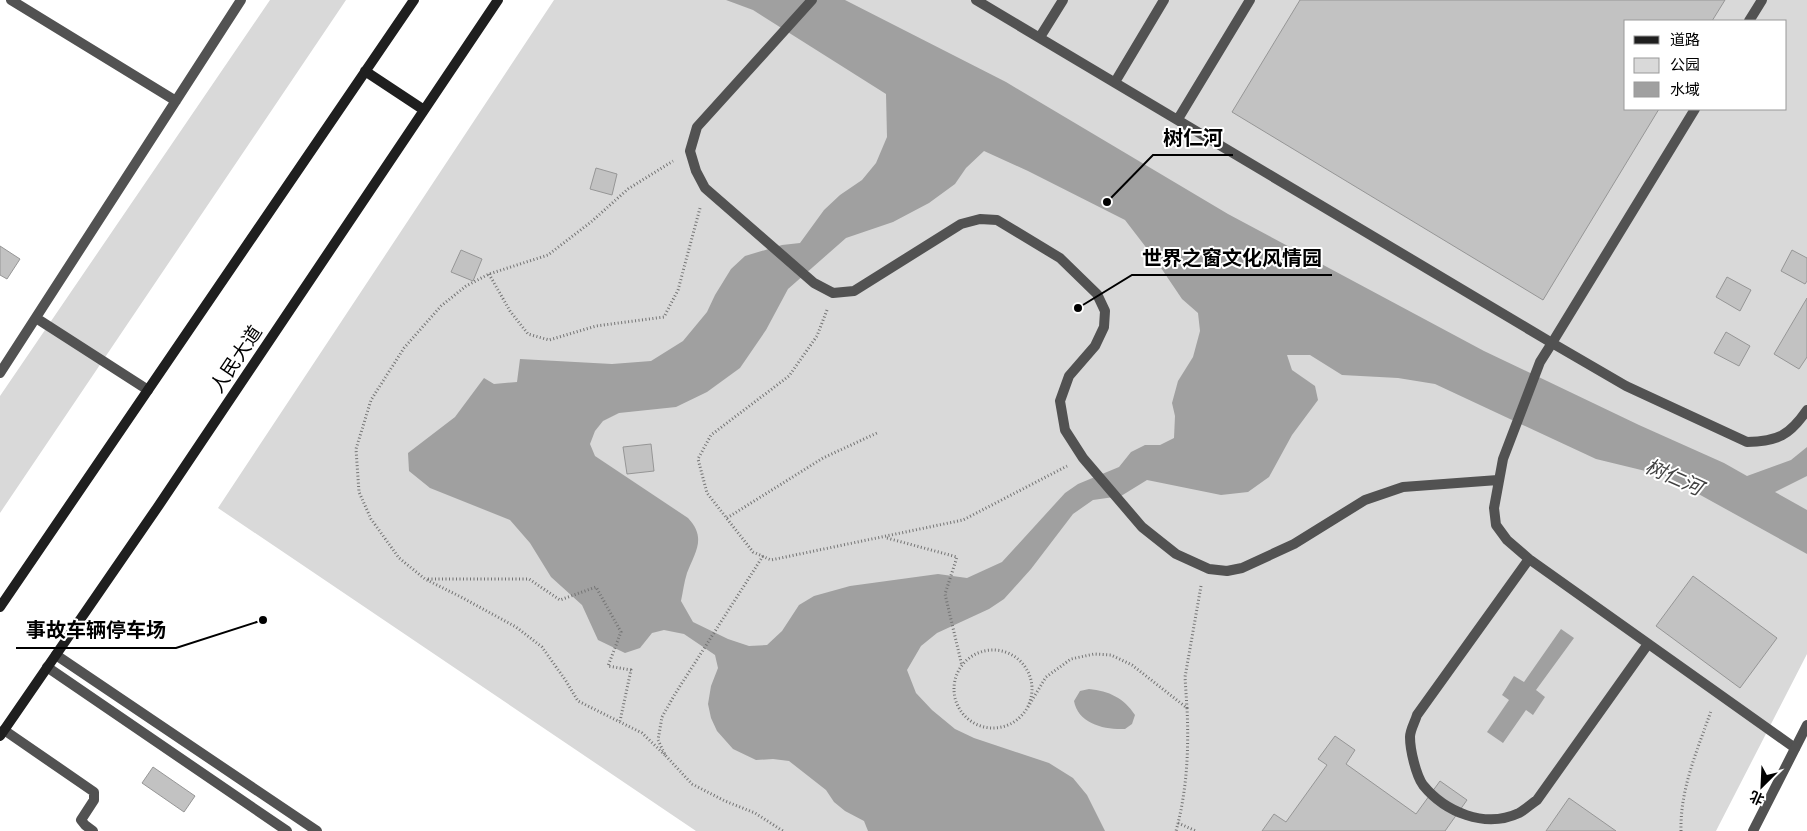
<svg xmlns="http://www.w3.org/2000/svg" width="1807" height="831" font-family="Figtree,'Noto Sans SC',sans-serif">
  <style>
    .green { fill: #d9d9d9; fill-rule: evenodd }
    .water { fill: #a0a0a0; fill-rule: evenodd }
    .building { fill: #c2c2c2; stroke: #969696 }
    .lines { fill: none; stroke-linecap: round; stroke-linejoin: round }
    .path { stroke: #747474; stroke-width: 3; stroke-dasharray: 1 2.5; stroke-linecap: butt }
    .service { stroke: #525252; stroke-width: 10 }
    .tertiary { stroke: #525252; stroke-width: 10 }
    .secondary { stroke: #1f1f1f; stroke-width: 10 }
    .labels { text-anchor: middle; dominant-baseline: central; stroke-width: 4; stroke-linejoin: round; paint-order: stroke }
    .street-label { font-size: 19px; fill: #000; stroke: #fff }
    .water-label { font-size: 20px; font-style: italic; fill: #414141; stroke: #fff }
    .leader { fill: none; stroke: #000; stroke-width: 2 }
    .callout-dot { fill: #000; stroke: #fff; stroke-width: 2 }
    .callout-label { font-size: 20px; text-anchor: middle; font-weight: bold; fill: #000; stroke: #fff; stroke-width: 4; stroke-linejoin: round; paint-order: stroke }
  </style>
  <rect width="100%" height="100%" fill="#fff"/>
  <path class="green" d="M270,0H346L0,513V396Z
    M554,0H1807V654L1716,831H696L218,508ZM1626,21H1786V109H1626Z"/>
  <path class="water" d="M726,0H845L1006,82L1228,214L1484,351L1639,425L1724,463L1747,476L1791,460L1807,447V476L1775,492L1807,510V554L1666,476L1596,459L1435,384L1398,378L1342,375L1310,355H1287L1292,370L1315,386L1318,400L1292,435L1269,477L1248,492L1221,495L1147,480L1121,496L1093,500L1073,514L1031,569L1004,599L989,609L937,633L921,646L907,670L916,693L932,710L955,729L974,738L1049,763L1073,778L1087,795L1105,831H868L864,821L845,811L834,802L826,790L789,761L773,759L756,760L733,749L717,731L711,718L708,704L711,686L718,668L715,655L684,634L664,630L652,633L640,648L625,653L598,640L582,605L551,577L530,543L510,520L430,488L409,471L408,453L455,417L484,378L494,384L517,382L520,359L612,364L651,361L683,341L707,312L715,295L731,269L745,256L782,245L800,243L824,210L840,195L862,180L876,163L887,137L886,94L753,10ZM984,151L1028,171L1125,220L1155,259L1182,299L1198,313L1200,331L1193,357L1178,381L1172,403L1175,416L1174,438L1160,445H1145L1131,452L1119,467L1078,484L1065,493L1002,562L967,578L938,574L850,586L814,596L799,605L782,631L767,645L749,646L728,639L693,622L681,601C683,592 684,582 687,573C695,552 707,538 688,518L595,456L590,444L595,431L603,421L619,413L676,407L707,392L740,368L766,330L788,289L846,238L893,222L929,203L955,184L966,168Z
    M1561,629L1574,638L1536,690L1545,697L1533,715L1526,710L1503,743L1487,732L1509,700L1502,695L1514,676L1524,682Z
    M1089,689C1109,691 1124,698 1135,715L1132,724L1125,729C1105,730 1078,724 1074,701L1080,691Z"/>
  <path class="building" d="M1300,0H1725L1712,21H1626V109H1659L1543,300L1232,112Z
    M596,168L617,174L612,195L590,189Z
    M0,246L20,259L7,279L0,275Z
    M461,250L482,259L473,281L451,272Z
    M1792,250L1807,258V281L1805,284L1781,271Z
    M1727,277L1751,290L1740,311L1716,297Z
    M1807,298V357L1799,369L1774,354Z
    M1726,332L1750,346L1739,366L1714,353Z
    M651,444L654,471L627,474L623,447Z
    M1693,576L1777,638L1740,688L1656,626Z
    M1335,736L1355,750L1346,764L1416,814L1440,781L1467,800L1445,831H1262L1274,814L1286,822L1327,765L1318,759Z
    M153,767L195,796L184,812L142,783Z
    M1569,798L1616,831H1546Z"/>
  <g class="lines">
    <path class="path" d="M489,274L510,311L528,334L549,340L596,326L664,317L678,290L700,208
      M827,310L817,336L789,376L711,435L698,459L707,493L753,552L771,560L963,520L1067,466
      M727,518L823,458L877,433
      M887,538L957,557L945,594L962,666
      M763,556L675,694L662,717L658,740L665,755L692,784L725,801L755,813L783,831
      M428,579H529L560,600L596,587L621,632L608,666L631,670L620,721
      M954 689a39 39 0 1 1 78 0a39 39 0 1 1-78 0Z
      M1028,707L1046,677L1071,659L1094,654L1111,655L1132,665L1187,708C1189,749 1187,791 1176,831
      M1187,708L1185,677L1201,586
      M665,755L642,733L578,701L566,681L542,647L516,627L461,597L425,579L399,558L371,519L359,492L356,449L371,400L404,348L441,306L466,286L489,274L548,255L591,222L628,189L673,161
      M1178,823L1196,831
      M1681,831C1680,789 1697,751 1711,711"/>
    <path class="service" d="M11,0L176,101
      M812,0L697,127L690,151L696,171L705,188L814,283L833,293L854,291L961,224L980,219L997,220L1060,258L1097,294L1105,311L1104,327L1095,346L1069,376L1060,401L1065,430L1083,458L1142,527L1176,554L1209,569L1227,571L1242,568L1294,544L1365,500L1403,487L1498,480
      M976,0L1552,343L1695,109
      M1749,21L1762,0
      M1040,37L1063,0
      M1115,82L1164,0
      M1178,119L1250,0
      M36,318L148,390
      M0,373L241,0
      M1529,559L1417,715C1415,722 1410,730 1410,737C1410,750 1416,775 1423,785C1445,812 1485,829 1519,813C1525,810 1531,804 1537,800L1648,644
      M56,655L317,831
      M47,667L287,831
      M4,730L94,792V800L81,820L85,825L93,831
      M1795,748L1529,559L1507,540L1496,525L1494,508L1503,459L1540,362L1552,343L1626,386L1747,442C1778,441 1789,436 1807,410"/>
    <path class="tertiary" d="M1753,831L1807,725"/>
    <path class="secondary" d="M365,71L424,110
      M0,607L414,0
      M0,736L157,508L498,0"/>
  </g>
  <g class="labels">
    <g class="street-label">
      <text transform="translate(236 359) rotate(-56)">人民大道</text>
    </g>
    <g class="water-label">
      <text transform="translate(1674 477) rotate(24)">树仁河</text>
    </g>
  </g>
  <path class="leader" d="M1107 202L1153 155H1233M1078 308L1132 275H1332M263 620L176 648H16"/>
  <g class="callout-dot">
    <circle cx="1107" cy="202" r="5"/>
    <circle cx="1078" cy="308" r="5"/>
    <circle cx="263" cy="620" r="5"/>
  </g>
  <g class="callout-label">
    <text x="1193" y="145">树仁河</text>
    <text x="1232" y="265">世界之窗文化风情园</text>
    <text x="96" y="637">事故车辆停车场</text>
  </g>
  <rect x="1624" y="20" width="162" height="90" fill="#ffffff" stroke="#999999"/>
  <rect x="1634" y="36" width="25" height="8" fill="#1f1f1f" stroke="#999999"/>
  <text x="1670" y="45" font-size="15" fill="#000000">道路</text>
  <rect x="1634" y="58" width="25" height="15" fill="#d9d9d9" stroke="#999999"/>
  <text x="1670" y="70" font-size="15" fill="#000000">公园</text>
  <rect x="1634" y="82" width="25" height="15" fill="#a0a0a0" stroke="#999999"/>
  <text x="1670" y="95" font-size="15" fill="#000000">水域</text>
  <g transform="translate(1762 786) rotate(204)" stroke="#ffffff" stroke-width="4" paint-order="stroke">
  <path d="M0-4L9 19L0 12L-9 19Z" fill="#000000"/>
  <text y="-8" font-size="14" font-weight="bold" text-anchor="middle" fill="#000000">北</text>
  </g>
</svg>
